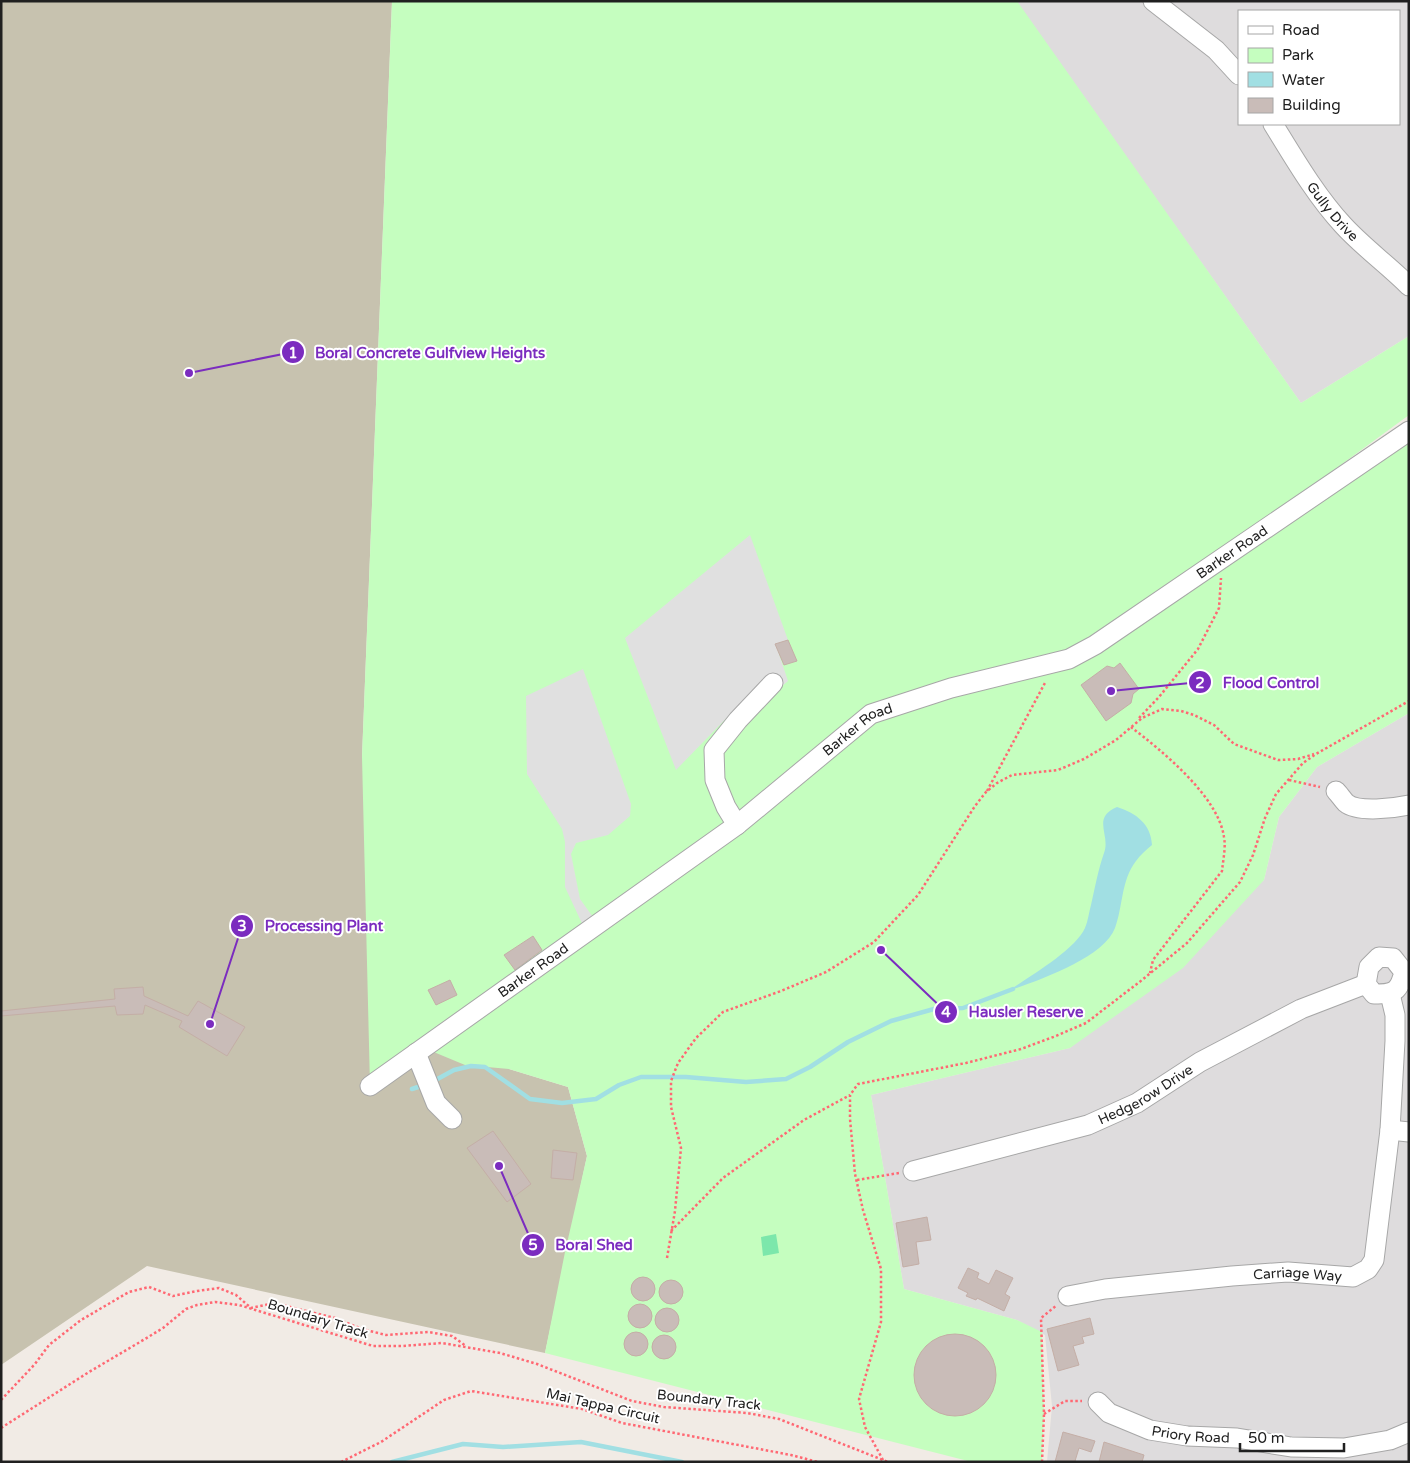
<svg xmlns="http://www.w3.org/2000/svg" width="1410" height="1463" font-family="'Varela Round',sans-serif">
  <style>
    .residential { fill: #dedcdd; fill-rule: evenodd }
    .construction { fill: #c7c2af }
    .park { fill: #c5febf }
    .pitch { fill: #7ce7ab }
    .parking { fill: #e0e0e0 }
    .water { fill: #a1dfe3 }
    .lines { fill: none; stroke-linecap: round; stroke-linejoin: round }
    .stream { stroke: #a1dfe3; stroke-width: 4.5 }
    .building { fill: #c9bcb8; stroke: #c4aea6 }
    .minor-casing { stroke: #a7a7a7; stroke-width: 21 }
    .path { stroke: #ff6873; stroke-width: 2.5; stroke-dasharray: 2.5 2.5; stroke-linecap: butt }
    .minor { stroke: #fff; stroke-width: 19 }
    .labels { text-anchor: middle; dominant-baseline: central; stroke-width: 4; stroke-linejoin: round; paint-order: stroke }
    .street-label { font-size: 14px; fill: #202020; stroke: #fff }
    .leader { fill: none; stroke: #7b2cbf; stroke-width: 2 }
    .callout-dot { fill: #7b2cbf; stroke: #fff; stroke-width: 2 }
    .mark-label { font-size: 15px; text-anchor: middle; font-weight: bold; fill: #fff }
    .callout-label { font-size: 15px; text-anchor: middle; font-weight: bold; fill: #7b2cbf; stroke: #fff; stroke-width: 4; stroke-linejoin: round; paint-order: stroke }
  </style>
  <rect width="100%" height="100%" fill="#f1ebe5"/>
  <path class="residential" d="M1016,1H1409V336L1301,403ZM1239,11H1399V124H1239Z
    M1409,713V1462H1047L1052,1406L1045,1335L1017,1320L904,1289L871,1095L1070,1048L1264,880L1279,817L1317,767Z"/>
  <path class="construction" d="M1,1H392L362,757L834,745L509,1069L568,1087L587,1156L545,1353L147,1266L1,1365Z"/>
  <path class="park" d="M392,1H1017L1301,403L1409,336V415L1133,617L1409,442V713L1317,767L1279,817L1264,880L1183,968L1070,1048L871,1095L904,1289L1017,1320L1042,1332L1044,1414L1042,1462H972L545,1353L565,1252L587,1156L568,1087L509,1069L465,1065L424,1048L370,1086L362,757Z"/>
  <path class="pitch" d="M776,1234L779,1253L763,1256L761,1237Z"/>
  <path class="parking" d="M750,535L788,640L776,645L788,681L753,711L745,699L676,770L625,638Z
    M583,669L631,804L630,816L608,835L576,843L571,854L580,899L598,924L586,932L565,887V842L562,829L527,774L526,696Z"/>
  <path class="water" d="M1117,807C1136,813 1151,824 1152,845C1146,850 1140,855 1136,861C1121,880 1123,907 1115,928C1104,958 1037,981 1008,991C1029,977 1075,950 1085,928C1088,921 1089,912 1091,905C1095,888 1098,870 1104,853C1111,835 1091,818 1117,807Z"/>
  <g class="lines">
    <path class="stream" d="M432,1082L454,1070L471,1066L485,1067L530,1099L562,1103L596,1099L619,1085L641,1077H686L746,1082L786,1079L810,1067L848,1042L891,1021L934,1009L963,1008L1013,989
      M412,1089L424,1085
      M392,1462L463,1444L503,1447L581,1442L682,1462"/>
  </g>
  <path class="building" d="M788,640L797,661L784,665L775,644Z
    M1120,663L1139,689L1133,694L1131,703L1106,721L1081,685L1107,666L1114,668Z
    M533,936L542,950L515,970L504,955Z
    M450,980L457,995L436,1005L428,990Z
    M143,987L144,996L188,1016L198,1001L245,1027L227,1056L179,1027L182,1021L145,1005L143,1014L117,1015L115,1006L1,1016V1011L115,999L114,989Z
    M493,1131L531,1184L507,1202L467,1148Z
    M553,1150L577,1153L573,1180L551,1178Z
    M927,1217L931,1240L916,1242L919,1264L903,1267L896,1223Z
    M968,1268L979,1273L977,1278L989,1284L996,1270L1013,1278L1005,1294L1010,1297L1004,1311L977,1298L976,1300L966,1296L968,1293L958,1288Z
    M631 1289a12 12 0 1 1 24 0a12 12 0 1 1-24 0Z
    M659 1292a12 12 0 1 1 24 0a12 12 0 1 1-24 0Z
    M628 1316a12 12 0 1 1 24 0a12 12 0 1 1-24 0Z
    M655 1320a12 12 0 1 1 24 0a12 12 0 1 1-24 0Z
    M1090,1318L1094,1334L1082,1337L1084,1343L1073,1346L1079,1365L1058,1371L1047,1329Z
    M624 1344a12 12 0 1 1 24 0a12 12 0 1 1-24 0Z
    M914 1375a41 41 0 1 1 82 0a41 41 0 1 1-82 0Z
    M652 1347a12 12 0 1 1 24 0a12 12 0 1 1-24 0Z
    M1063,1432L1095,1441L1091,1452L1079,1448L1075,1461L1078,1462H1055Z
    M1104,1442L1144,1455L1142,1462H1099Z"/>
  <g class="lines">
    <defs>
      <g id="minor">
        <path d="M1153,1L1216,50L1239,75"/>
        <path id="s1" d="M1273,124C1294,158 1316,196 1343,225C1363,247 1388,265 1409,286"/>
        <path d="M1336,791C1339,794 1343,800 1346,803C1358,813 1395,808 1409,805"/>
        <path d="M737,825L726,807L715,780L714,750L738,720L773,683"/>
        <path d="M1379,957L1393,958L1404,972C1399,992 1394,994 1374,994L1366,984L1369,967Z"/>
        <path d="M416,1053L436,1103L452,1119"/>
        <path id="s2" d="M370,1086L737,825L871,714L951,688L1069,659L1095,645L1409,431"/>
        <path d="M1390,1130L1409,1132"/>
        <path id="s3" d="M913,1171L1088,1125L1137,1103L1200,1062L1301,1009L1366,984"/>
        <path id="s4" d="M1068,1296L1105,1289L1232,1276L1288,1272L1353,1277L1368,1269L1374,1260L1390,1130L1395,1041V1015L1390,994"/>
        <path id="s5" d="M1098,1402L1109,1413L1150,1430L1187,1436L1237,1438L1291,1447L1344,1448L1390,1440L1409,1432"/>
      </g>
    </defs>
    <use href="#minor" class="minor-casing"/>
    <path class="path" d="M1139,718L1159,697L1198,649L1219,608L1221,578
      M1131,727C1162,751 1218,796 1224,837C1226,848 1223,860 1222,871L1153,960L1150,973
      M1289,780L1320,787
      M987,791L1046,681
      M857,1180L899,1173
      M671,1231L723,1178L804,1120L850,1095
      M667,1258L675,1211L681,1148L671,1107V1081L678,1063L696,1038L723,1012L781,991L826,972L874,942L918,895L975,806L986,792L997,783L1012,775L1058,770L1084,759L1116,740L1142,718L1162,709L1181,711L1194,715L1214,725L1234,744L1278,760L1298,759L1314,754
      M1,1400L35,1364L49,1345L81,1320L129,1292L149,1287L173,1296L197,1291L219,1288L236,1295L251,1308L274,1303L335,1318L362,1329L386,1335L428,1332L452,1336L466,1346
      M1044,1414L1065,1401H1082
      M1,1428L89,1372L145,1339L163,1328L186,1309L197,1305L215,1302L239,1305L373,1346H402L442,1343L500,1353L537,1364L632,1401L664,1407L747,1413L779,1419L888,1462
      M883,1460L865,1427L859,1399L881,1322V1269L863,1210L855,1174L850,1119V1095L858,1084L966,1063L1021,1049L1056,1036L1086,1023L1142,980L1187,943L1240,882L1253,855L1265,818L1276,794L1303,763L1316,754L1409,701
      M341,1462L381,1442L444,1400L471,1391L582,1409L622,1423L791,1455L818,1462
      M1042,1462L1044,1414L1041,1318L1057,1305"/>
    <use href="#minor" class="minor"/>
  </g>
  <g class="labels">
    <g class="street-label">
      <text stroke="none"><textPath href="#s1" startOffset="106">Gully Drive</textPath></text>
      <text stroke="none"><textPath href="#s2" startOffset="1025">Barker Road</textPath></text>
      <text stroke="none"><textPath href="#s2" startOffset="605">Barker Road</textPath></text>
      <text stroke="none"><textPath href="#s2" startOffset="200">Barker Road</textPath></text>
      <text stroke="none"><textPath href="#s3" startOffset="246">Hedgerow Drive</textPath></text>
      <text stroke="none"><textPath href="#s4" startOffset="231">Carriage Way</textPath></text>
      <text transform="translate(318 1319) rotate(17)">Boundary Track</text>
      <text transform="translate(709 1400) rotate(6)">Boundary Track</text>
      <text transform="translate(603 1406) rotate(13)">Mai Tappa Circuit</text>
      <text stroke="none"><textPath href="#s5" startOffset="101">Priory Road</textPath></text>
    </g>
  </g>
  <path class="leader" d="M189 373L293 352M1111 691L1200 682M210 1024L242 926M881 950L946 1012M499 1166L533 1245"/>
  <g class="callout-dot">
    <circle cx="189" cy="373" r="5"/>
    <circle cx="1111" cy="691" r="5"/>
    <circle cx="210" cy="1024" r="5"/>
    <circle cx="881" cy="950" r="5"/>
    <circle cx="499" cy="1166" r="5"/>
    <circle cx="293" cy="352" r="12"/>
    <circle cx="1200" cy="682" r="12"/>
    <circle cx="242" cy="926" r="12"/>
    <circle cx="946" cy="1012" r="12"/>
    <circle cx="533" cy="1245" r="12"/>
  </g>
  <g class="mark-label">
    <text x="293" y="358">1</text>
    <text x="1200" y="688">2</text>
    <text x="242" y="931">3</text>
    <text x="946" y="1017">4</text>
    <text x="533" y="1250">5</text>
  </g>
  <g class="callout-label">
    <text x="430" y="358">Boral Concrete Gulfview Heights</text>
    <text x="1271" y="688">Flood Control</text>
    <text x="324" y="931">Processing Plant</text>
    <text x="1026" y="1017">Hausler Reserve</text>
    <text x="594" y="1250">Boral Shed</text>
  </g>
  <rect width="1410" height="1463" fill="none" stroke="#202020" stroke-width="5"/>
  <rect x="1238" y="10" width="162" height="115" fill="#ffffff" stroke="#a6a6a6"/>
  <rect x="1248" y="26" width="25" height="8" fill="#ffffff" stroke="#a6a6a6"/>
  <text x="1282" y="35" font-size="15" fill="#202020">Road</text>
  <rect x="1248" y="48" width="25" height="15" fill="#c5febf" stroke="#a6a6a6"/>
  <text x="1282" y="60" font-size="15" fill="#202020">Park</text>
  <rect x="1248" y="72" width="25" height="15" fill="#a1dfe3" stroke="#a6a6a6"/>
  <text x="1282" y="85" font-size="15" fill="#202020">Water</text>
  <rect x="1248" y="98" width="25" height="15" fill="#c9bcb8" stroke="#a6a6a6"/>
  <text x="1282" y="110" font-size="15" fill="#202020">Building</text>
  <path d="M1240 1443v8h104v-8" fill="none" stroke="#202020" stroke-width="2.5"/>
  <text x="1248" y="1443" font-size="15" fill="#202020" stroke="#ffffff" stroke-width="4" paint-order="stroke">50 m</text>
</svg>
